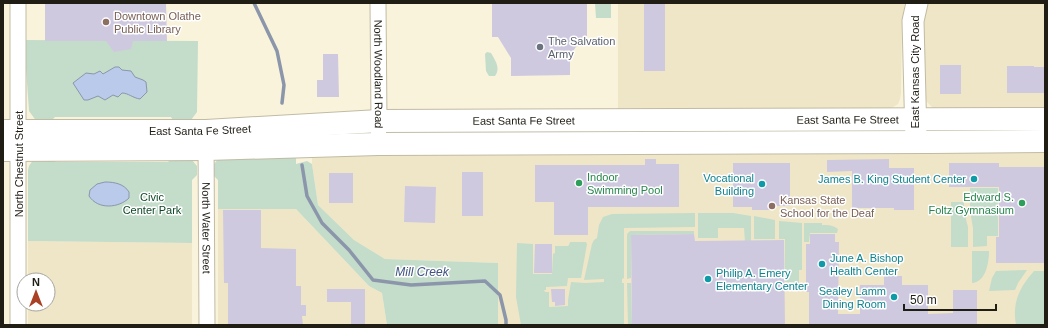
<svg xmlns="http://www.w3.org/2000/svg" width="1048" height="328" font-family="Arial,sans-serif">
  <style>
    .built { fill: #efe6c7 }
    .green { fill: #c4dcca }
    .water { fill: #b9caeb; stroke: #8b96ab }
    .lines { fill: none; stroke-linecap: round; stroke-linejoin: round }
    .stream { stroke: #8b96ab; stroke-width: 3.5 }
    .building { fill: #cfc9e0 }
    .street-casing { stroke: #c1bba4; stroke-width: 17 }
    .secondary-casing { stroke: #c1bba4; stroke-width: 23 }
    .primary-casing { stroke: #c1bba4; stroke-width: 24 }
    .street { stroke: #fff; stroke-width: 15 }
    .secondary { stroke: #fff; stroke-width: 21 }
    .primary { stroke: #fff; stroke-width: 22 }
    .education-dot { fill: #8d6e63; stroke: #fff; stroke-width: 1.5 }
    .worship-dot { fill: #6b7280; stroke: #fff; stroke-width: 1.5 }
    .culture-dot { fill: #0f9aa8; stroke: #fff; stroke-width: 1.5 }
    .leisure-dot { fill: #2e9e5b; stroke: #fff; stroke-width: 1.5 }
    .labels { text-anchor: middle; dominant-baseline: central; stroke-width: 3; stroke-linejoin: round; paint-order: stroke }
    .education-label { font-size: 11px; fill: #785e54; stroke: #fff; text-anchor: start }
    .worship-label { font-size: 11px; fill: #5b616d; stroke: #fff; text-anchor: start }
    .street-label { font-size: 11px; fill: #201d15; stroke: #fff }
    .leisure-label { font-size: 11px; fill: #27864d; stroke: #fff; text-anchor: start }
    .culture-label { font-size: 11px; fill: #0d838f; stroke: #fff; text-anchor: end }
    .park-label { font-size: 11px; fill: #0d4727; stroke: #fff }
    .water-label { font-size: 12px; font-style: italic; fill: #3f5482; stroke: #fff }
  </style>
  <rect width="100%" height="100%" fill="#f9f3db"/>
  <path class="built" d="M618,3H905L902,21L901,93L900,99L898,104L890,109L618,112Z
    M927,3H1045V111L938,110L933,108L927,102L924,93V17L925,8Z
    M1045,146V325H498V263L385,259L354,240L318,205L312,164V153Z
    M3,164L4,168V325H3Z
    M218,209H296L369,286L382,293L387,325H218Z
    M28,241L192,243V325H28V304H48V280H28Z"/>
  <path class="green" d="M595,3H611V18H596Z
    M24,40L198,41L197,112L191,120L174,122L171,117H55L50,122H37L29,111Z
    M487,52L491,53C495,60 501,68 495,76H489L486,71L485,54Z
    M296,153V164L307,161L312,164L318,205L354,240L385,259L498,263V325H387L382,293L369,286L296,209H218V180L213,175L214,164L218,159Z
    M172,158L192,160L197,166V175L192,180V243L28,241V170L29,166L33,160H53L56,162H168Z
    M970,188H998V236H987V246L973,247V228L970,211Z
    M951,202H964V212L968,227V247H951Z
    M695,213V227L624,228V278L622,279V283H624V325H521L516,297L517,243L533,244V274H552L553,254L555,253V246H568L569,245L570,242H586L587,244L581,278H568L567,286L546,287V290H544L545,292H549V307L568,306V300L571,282L585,283L604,282V279L584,280L592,244L594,240L597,238L599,225L603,217L612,214Z
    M698,213H733L751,216V242H745L744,228H718V238H698Z
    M754,216L775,220V239H754Z
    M779,221L802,223V270H799V283L785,282V239H779Z
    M804,223H822V225C828,225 833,225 838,229L837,233H810L809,242H804Z
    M630,231H694V234L631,235V278L627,279V234Z
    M972,251H989C989,262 986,282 972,283Z
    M1027,270L1018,283L1015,290L989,291L992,278L996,271Z
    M1034,271H1045V325H1016C1012,303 1019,288 1034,271Z
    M627,283H631L632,325H628Z"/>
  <path class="water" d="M115,67H119L122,70L131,71L135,77L143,80L146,82L147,92L140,99C133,98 128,93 122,93L118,97L113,95L105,100L98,96L88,100H84L73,83L86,73L94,74L100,71L103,74Z
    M105,182C115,182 124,184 129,192V198C119,208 98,210 89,196L90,190L97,184Z"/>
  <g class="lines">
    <path class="stream" d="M254,3L277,51L284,85L282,103
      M302,165L307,196L322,223L349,250L373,280L411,285L485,281L500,295L506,320V325"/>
  </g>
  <path class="building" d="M45,3H166L167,41H133L131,49L114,52L106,41H45Z
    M492,3H587V36H583L570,56V75L511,76V58L498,37H492Z
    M644,3H665V71H644Z
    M323,54H338L339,97H317V80H323Z
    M940,65H961V94H940Z
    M1007,66H1034V67H1045V93H1007Z
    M645,159H656V164H679V207H588V235H554V202H535V165H645Z
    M889,159V168H914V210H894V208H852V171L827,172V160Z
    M733,163H790V206H771V210H752V207H733Z
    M949,163H999V167H1045V263H996V237H999V187H949Z
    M462,172H483V216H462Z
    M329,173H353V203H329Z
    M405,186L436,187L435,223L404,222Z
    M223,210H261V248L296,249V286H301V305H306V316H302L303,325H228V283H224Z
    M694,234L695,241L784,240L785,325H632L631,235Z
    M810,234H835V242H839L838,314H860V285H884V276H902V285H928V314L953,313V290H977V325H809V292H806V244H810Z
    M535,244H552V273H534Z
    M327,289H365V325H351V302H327Z
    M551,289H565V305L555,306V302H552Z"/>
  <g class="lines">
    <defs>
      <g id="street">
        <path id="s1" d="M378,3L379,121L378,144"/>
        <path id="s2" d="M206,140L207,325"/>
        <path d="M18,325V3"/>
      </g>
      <path id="secondary" d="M916,138L913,21L917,3"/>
      <g id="primary">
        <path id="s3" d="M3,131H206L379,121L1045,119"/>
        <path d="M3,150L207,149L378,144L930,142L1045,141"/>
      </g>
    </defs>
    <use href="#street" class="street-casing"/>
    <use href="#secondary" class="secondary-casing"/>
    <use href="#primary" class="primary-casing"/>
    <use href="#street" class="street"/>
    <use href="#secondary" class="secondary"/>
    <use href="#primary" class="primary"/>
  </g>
  <g class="education-dot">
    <circle cx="106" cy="22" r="4"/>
    <circle cx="772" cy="206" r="4"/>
  </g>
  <circle class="worship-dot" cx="540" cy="47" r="4"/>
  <g class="culture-dot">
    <circle cx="974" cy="179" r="4"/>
    <circle cx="762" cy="184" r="4"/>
    <circle cx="822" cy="264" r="4"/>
    <circle cx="708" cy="279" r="4"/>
    <circle cx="894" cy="297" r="4"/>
  </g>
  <g class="leisure-dot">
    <circle cx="579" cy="183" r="4"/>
    <circle cx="1022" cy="203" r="4"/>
  </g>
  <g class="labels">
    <g class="education-label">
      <text x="114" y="16">Downtown Olathe<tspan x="114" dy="13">Public Library</tspan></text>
      <text x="780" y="200">Kansas State<tspan x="780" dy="13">School for the Deaf</tspan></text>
    </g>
    <g class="worship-label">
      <text x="548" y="41">The Salvation<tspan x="548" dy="13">Army</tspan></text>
    </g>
    <g class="street-label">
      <text transform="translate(915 72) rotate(-90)">East Kansas City Road</text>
      <text stroke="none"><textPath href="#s1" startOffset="71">North Woodland Road</textPath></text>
      <text stroke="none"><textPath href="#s3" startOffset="845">East Santa Fe Street</textPath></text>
      <text stroke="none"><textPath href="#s3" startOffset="521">East Santa Fe Street</textPath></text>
      <text stroke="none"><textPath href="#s3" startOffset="197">East Santa Fe Street</textPath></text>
      <text transform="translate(19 164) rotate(-90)">North Chestnut Street</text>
      <text stroke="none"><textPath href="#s2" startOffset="88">North Water Street</textPath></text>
    </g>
    <g class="leisure-label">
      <text x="587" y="177">Indoor<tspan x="587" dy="13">Swimming Pool</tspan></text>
      <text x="1014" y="197" text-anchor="end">Edward S.<tspan x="1014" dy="13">Foltz Gymnasium</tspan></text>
    </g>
    <g class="culture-label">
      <text x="754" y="178">Vocational<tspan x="754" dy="13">Building</tspan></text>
      <text x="966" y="179">James B. King Student Center</text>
      <text x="830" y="258" text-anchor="start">June A. Bishop<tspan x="830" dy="13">Health Center</tspan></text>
      <text x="716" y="273" text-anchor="start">Philip A. Emery<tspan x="716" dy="13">Elementary Center</tspan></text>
      <text x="886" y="291">Sealey Lamm<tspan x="886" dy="13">Dining Room</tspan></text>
    </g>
    <g class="park-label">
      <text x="152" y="197">Civic<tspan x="152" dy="13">Center Park</tspan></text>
    </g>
    <g class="water-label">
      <text x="422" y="272">Mill Creek</text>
    </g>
  </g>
  <rect width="1048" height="328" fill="none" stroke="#201d15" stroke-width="8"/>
  <g transform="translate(36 292)"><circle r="19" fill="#ffffff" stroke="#a6a5a1"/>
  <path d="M0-3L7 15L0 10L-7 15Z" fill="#aa4125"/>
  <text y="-6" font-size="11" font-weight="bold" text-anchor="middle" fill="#201d15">N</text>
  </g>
  <path d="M904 304v6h92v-6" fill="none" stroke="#201d15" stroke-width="2"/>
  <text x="910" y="304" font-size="12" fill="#201d15" stroke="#ffffff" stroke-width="3" paint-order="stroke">50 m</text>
</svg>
